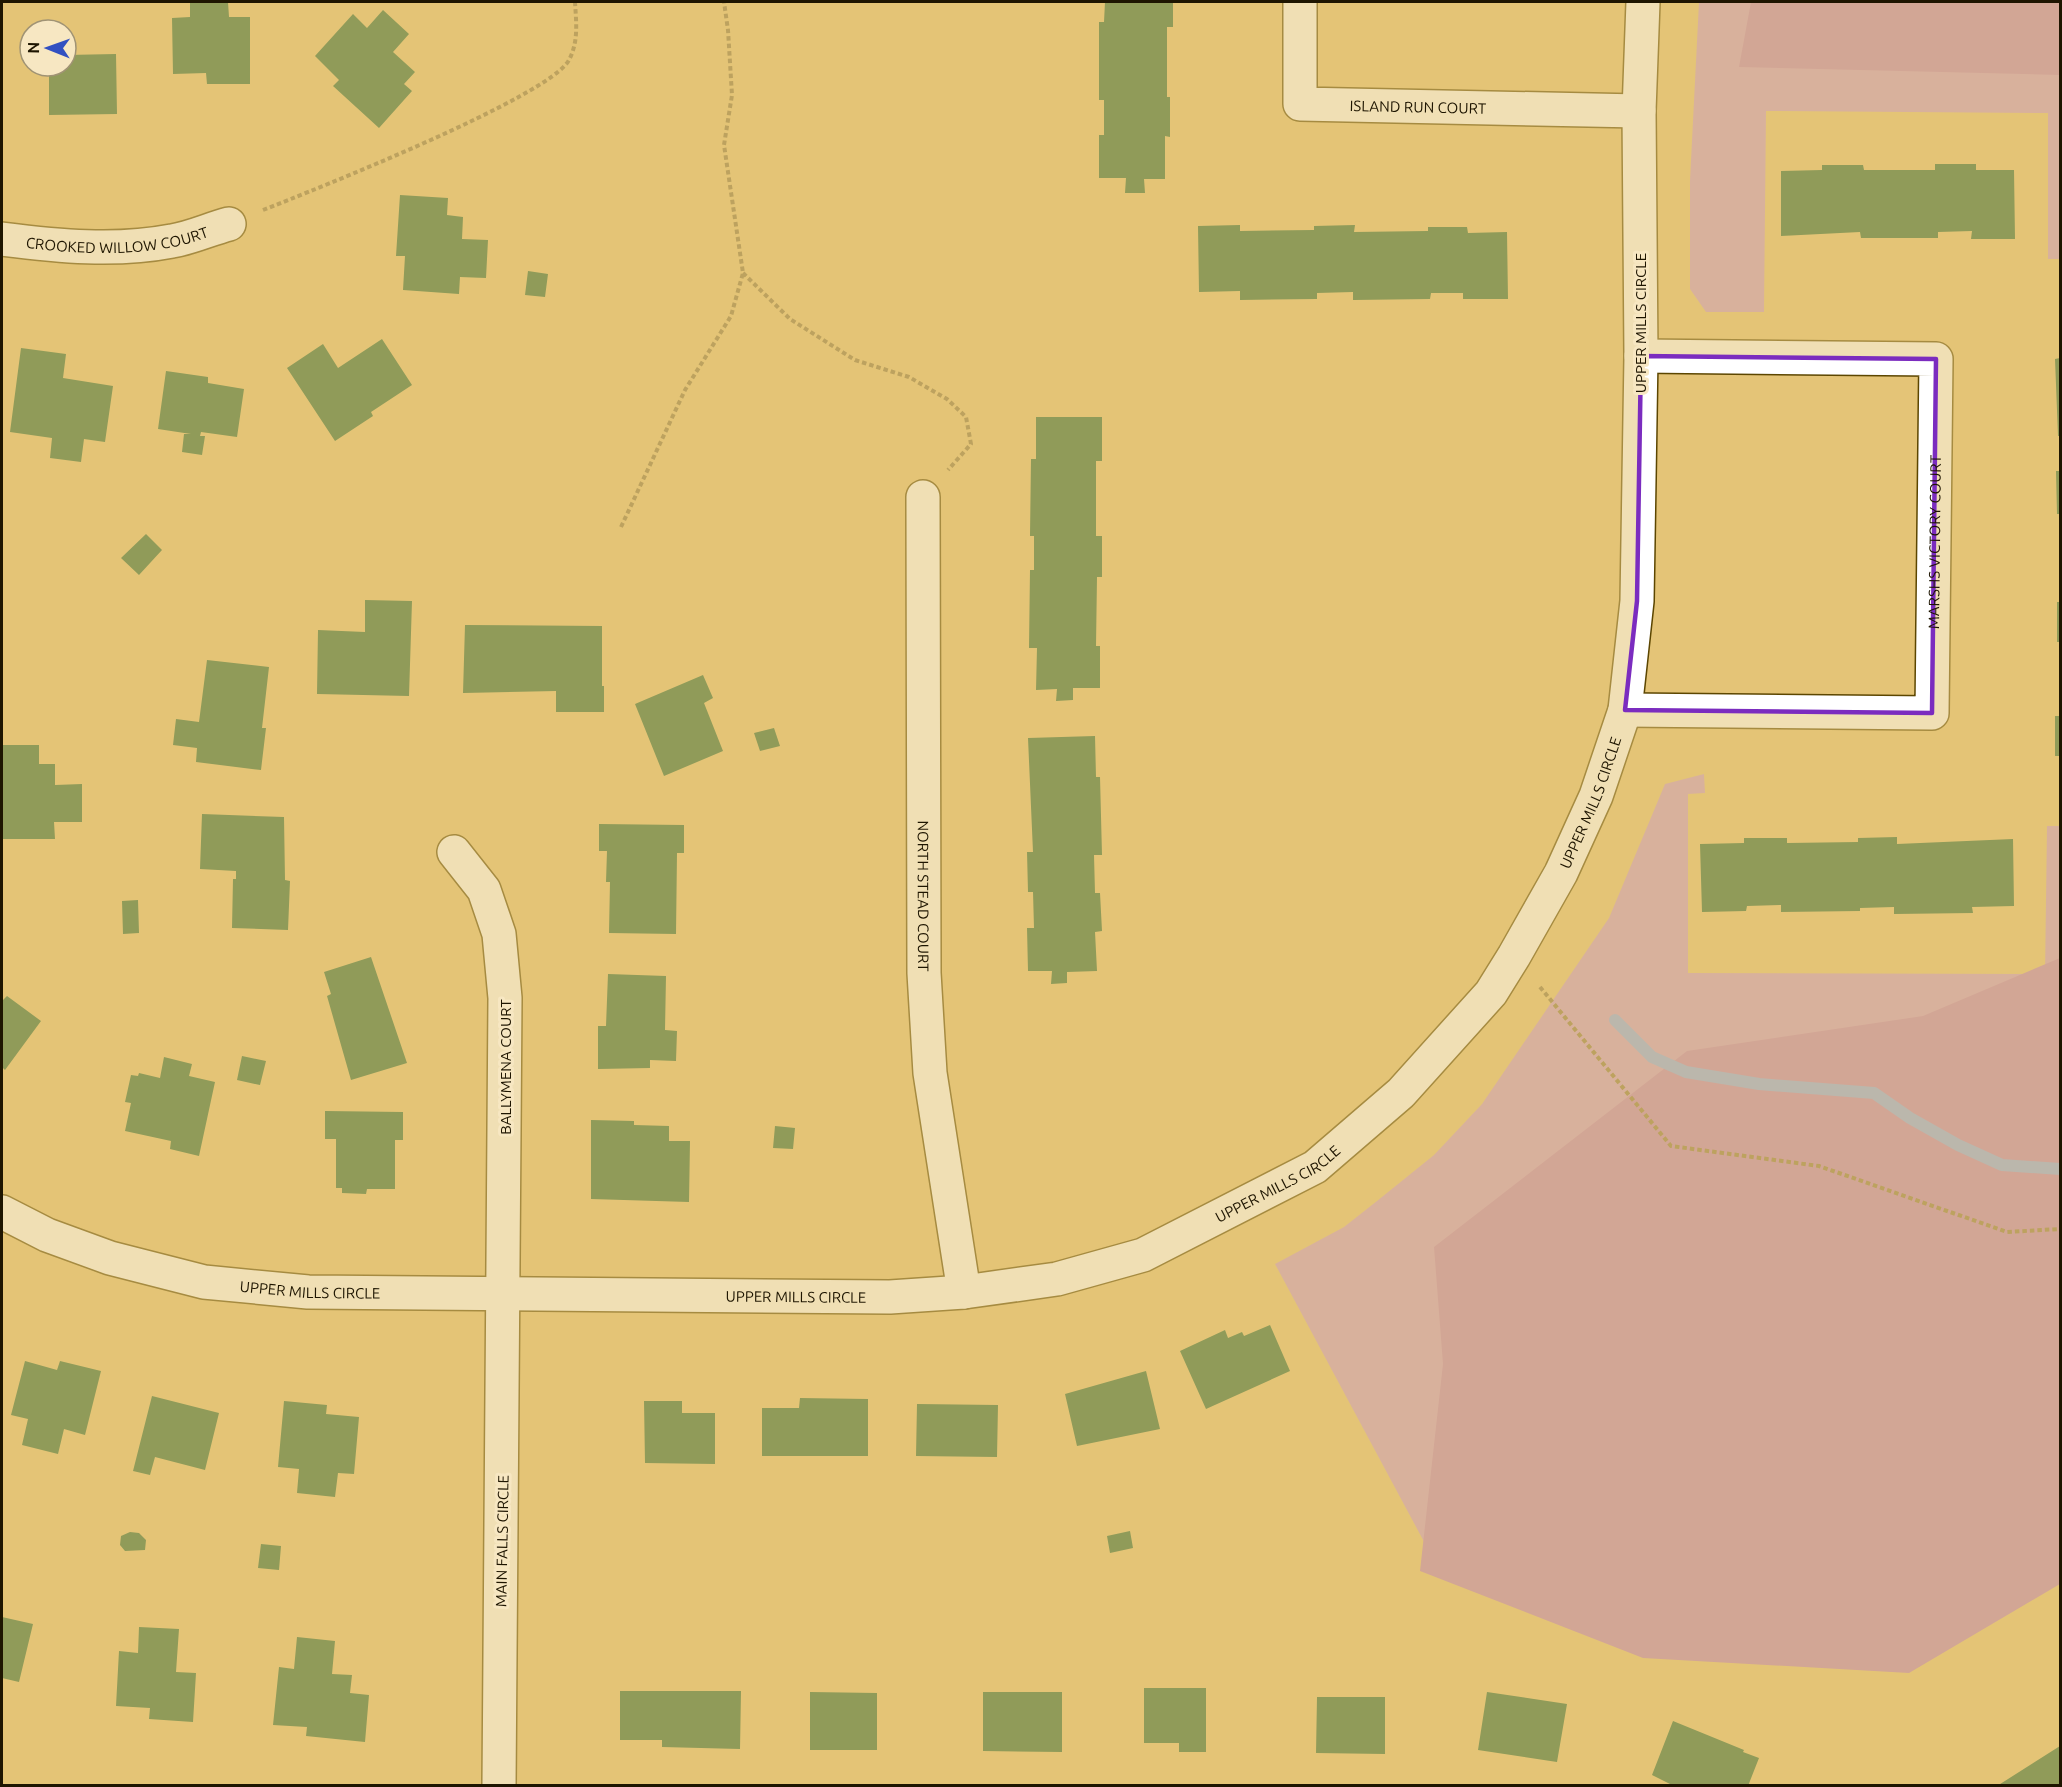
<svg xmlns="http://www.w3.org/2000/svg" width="2062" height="1787" font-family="Ubuntu,sans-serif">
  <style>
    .green { fill: #cb9ac9 }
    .forest { fill: #bd81bb }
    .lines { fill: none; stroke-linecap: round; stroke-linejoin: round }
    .stream { stroke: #8ba6ed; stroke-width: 12 }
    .building { fill: #2a6936 }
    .minor-casing { stroke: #5c4600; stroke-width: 36 }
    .tertiary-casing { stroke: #5c4600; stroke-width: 36 }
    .path { stroke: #8e7843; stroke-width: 4; stroke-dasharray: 4.5 3; stroke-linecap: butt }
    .minor { stroke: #fff; stroke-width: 33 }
    .tertiary { stroke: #fff; stroke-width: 33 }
    .marked { fill: none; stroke: #7b2cbf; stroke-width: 4.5; stroke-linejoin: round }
    .labels { text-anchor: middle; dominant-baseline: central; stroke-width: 6; stroke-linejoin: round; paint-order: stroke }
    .street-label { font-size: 15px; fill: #1e1500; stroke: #f7e7c2 }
  </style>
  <rect width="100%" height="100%" fill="#e4c477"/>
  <path class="green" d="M1699,2H2060V259H2048V113L1766,111L1764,312H1706L1690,289V180Z
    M1704,774L1705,793L1688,794V973L2045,974L2047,826H2060V1583L1444,1579L1275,1264L1344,1227L1377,1201L1434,1155L1482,1104L1609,918L1665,784Z"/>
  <path class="forest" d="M1751,2H2060V75L1739,67Z
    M2060,958V1584L1909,1673L1643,1658L1420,1571L1443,1364L1434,1247L1687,1051L1923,1016Z"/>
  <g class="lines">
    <path class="stream" d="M1615,1020L1652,1057L1686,1072L1759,1084L1874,1093L1910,1118L1958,1145L2002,1165L2060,1169"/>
  </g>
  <path class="building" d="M190,2H228L229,17H250V84H207L206,73L173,74L172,18L190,17Z
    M1105,2H1173V27H1167V97H1170V137L1165,136V179H1144L1145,193H1125L1126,178H1099V135H1104V100H1099V22H1104Z
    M383,10L409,34L393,52L415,72L404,84L412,91L379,128L333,86L339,80L315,56L353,14L367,28Z
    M116,54L117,114L49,115V66H66V55Z
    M1935,164H1976V170H2014L2015,239H1971L1972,231L1938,232V238H1861L1860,232L1781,236V171L1822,170V165H1863L1864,170H1935Z
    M400,195L448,198L447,215L463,217L462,239L488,240L486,278L460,277L459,294L403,290L405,256H396Z
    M1240,225V231L1314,230V226L1355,225L1354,232L1428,231V227H1467L1468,233L1507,232L1508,299H1463V293H1431L1430,299L1353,300V292L1317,293V299L1240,300V291L1199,292L1198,226Z
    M528,271L548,274L545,297L525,295Z
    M382,339L412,385L371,412L373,416L335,441L287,368L323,344L338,368Z
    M21,348L66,354L63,378L113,386L105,442L84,439L81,462L50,458L52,438L10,432Z
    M2060,358V436H2058L2055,359Z
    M166,371L208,377V383L244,389L237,437L201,432L200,436H205L202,455L182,452L184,434H191L158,429Z
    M1036,417H1102V461H1096V536H1102V577H1097L1096,646H1100V688H1073V700L1056,701L1057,689L1036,690L1037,648H1029L1030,570H1034V536H1030L1031,459H1036Z
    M2056,471H2060V514H2057Z
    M146,534L162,550L139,575L121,558Z
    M365,600L412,601L409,696L317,694L318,630L365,632Z
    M2057,602H2060V642H2057Z
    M465,625L602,626V686H604V712H556V691L463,693Z
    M207,660L269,667L262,728H266L261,770L196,762L197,748L173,745L176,719L199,722Z
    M703,675L713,698L704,703L723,751L664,776L635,704Z
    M2055,716H2060V756H2055Z
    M774,728L780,746L760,751L754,733Z
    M1095,736L1096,777H1100L1102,855H1094L1095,893H1100L1102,931L1095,932L1097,971L1067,972V983L1051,984L1052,971H1028L1027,928H1034L1033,892H1028L1027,852H1033L1028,738Z
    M2,745H39V764H55V785L82,784V822H54L55,839H2Z
    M202,814L284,817L285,880L290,881L288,930L232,928L233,879H236V871L200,869Z
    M599,824L684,825V853H677L676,934L609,933L610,882H606L607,851H599Z
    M1897,837V844L2013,839L2014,906L1972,907L1973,913L1894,914V907L1860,908V911L1781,912V905L1747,906L1746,911L1702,912L1700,844L1744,843V838H1787V843L1858,842V838Z
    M138,900L139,933L123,934L122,901Z
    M371,957L407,1063L351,1080L327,996L331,994L324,972Z
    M608,974L666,976L665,1030L677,1031L676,1061L650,1060V1068L598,1069V1026H606Z
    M7,996L41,1021L5,1070L2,1067V999L3,1000Z
    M242,1056L266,1061L260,1085L237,1080Z
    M164,1057L192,1064L189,1076L215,1082L199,1156L170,1149L171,1141L125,1131L131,1103L125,1102L131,1075L138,1076L139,1073L160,1078Z
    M325,1111L403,1112V1140H395V1189H367L366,1194L342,1193V1188H336V1139H325Z
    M591,1120L634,1121V1125L669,1126V1141H690L689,1202L591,1199Z
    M775,1126L795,1128L793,1149L773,1148Z
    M1270,1325L1290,1371L1206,1409L1180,1351L1225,1330L1228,1338L1242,1332L1244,1336Z
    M25,1361L57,1370L60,1361L101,1371L85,1435L64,1429L58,1454L22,1445L28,1419L11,1415Z
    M1146,1371L1160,1429L1077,1446L1065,1394Z
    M152,1396L219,1413L205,1470L155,1457L150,1475L133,1471Z
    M800,1398L868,1399V1456H762V1408H799Z
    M284,1401L327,1405L326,1414L359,1417L354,1474L338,1473L335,1497L297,1493L299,1469L278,1467Z
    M644,1401H682V1413H715V1464L645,1463Z
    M917,1404L998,1405L997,1457L916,1456Z
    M1130,1531L1133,1548L1110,1553L1107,1536Z
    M130,1532L139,1533L146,1540L145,1550L125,1551L120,1545L121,1536Z
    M261,1544L281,1546L279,1570L258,1568Z
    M2,1617L33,1624L19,1682L2,1678Z
    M139,1627L179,1629L176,1672L196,1673L193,1722L149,1719L150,1708L116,1706L119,1651L138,1653Z
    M297,1637L335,1641L332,1674L352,1675L350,1693L369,1695L365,1742L306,1736L307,1727L273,1725L279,1667L294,1669Z
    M1144,1688H1206V1752H1179V1743H1144Z
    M620,1691H741L740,1749L662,1747V1740H620Z
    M810,1692L877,1693V1750H810Z
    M983,1692H1062V1752L983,1751Z
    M1487,1692L1567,1704L1557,1762L1478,1750Z
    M1317,1697H1385V1754L1316,1753Z
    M1673,1721L1744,1750L1743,1752L1759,1758L1748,1786H1674L1652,1775Z
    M2060,1746V1786H1997Z"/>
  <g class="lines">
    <defs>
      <g id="minor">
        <path id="s1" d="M1300,2V104L1639,111"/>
        <path id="s2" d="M2,239C58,246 115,252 172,241C191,238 210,229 229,224"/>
        <path id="s3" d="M923,497L924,973L930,1073L964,1292"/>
        <path id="s4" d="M1625,710L1932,713L1936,359L1641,356"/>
        <path d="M454,852L484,890L499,934L505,998L499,1786"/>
      </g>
      <g id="tertiary">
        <path id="s5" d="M2,1212L47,1235L110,1258L204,1282L308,1292L890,1297L964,1292L1057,1279L1143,1255L1315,1167L1401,1093L1491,993L1514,956L1561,873L1596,796L1625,710L1637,601L1641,356L1639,111L1643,2"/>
      </g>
    </defs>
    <use href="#minor" class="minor-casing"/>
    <use href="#tertiary" class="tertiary-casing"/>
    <path class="path" d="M263,210C314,190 549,97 569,60C579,41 576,21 575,2
      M743,273L790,319L855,360L909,377L947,399L966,417L971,444L948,470
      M621,527L685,390L731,316L743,273L724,145L732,95L728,30L724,2
      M1540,987L1671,1146L1819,1166L2007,1232L2060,1229"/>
    <use href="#minor" class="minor"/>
    <use href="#tertiary" class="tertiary"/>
  </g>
  <path d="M0 0H2062V1787H0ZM1641,356L1936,359L1932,713L1625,710L1637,601Z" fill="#e4c477" fill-opacity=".55" fill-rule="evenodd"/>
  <path class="marked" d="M1641,356L1936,359L1932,713L1625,710L1637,601Z"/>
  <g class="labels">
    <g class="street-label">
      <text stroke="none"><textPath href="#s1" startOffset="220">ISLAND RUN COURT</textPath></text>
      <text stroke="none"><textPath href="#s2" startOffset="116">CROOKED WILLOW COURT</textPath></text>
      <text transform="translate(1640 323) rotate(-90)">UPPER MILLS CIRCLE</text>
      <text stroke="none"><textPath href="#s4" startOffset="478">MARSHS VICTORY COURT</textPath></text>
      <text stroke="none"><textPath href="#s5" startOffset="1815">UPPER MILLS CIRCLE</textPath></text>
      <text stroke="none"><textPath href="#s3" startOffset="399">NORTH STEAD COURT</textPath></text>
      <text transform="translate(505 1067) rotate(-90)">BALLYMENA COURT</text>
      <text stroke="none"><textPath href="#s5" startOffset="1311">UPPER MILLS CIRCLE</textPath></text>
      <text stroke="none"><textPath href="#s5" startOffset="321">UPPER MILLS CIRCLE</textPath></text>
      <text stroke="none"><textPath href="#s5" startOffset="807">UPPER MILLS CIRCLE</textPath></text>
      <text transform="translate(502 1541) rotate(-89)">MAIN FALLS CIRCLE</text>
    </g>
  </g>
  <rect width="2062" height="1787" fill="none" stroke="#1e1500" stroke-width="6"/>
  <g transform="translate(48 48) rotate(271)"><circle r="28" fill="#f7e7c2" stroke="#a09374" stroke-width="1.5"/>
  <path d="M0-4.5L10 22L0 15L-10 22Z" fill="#3250c1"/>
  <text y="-9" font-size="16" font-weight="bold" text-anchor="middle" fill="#1e1500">N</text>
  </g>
</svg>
